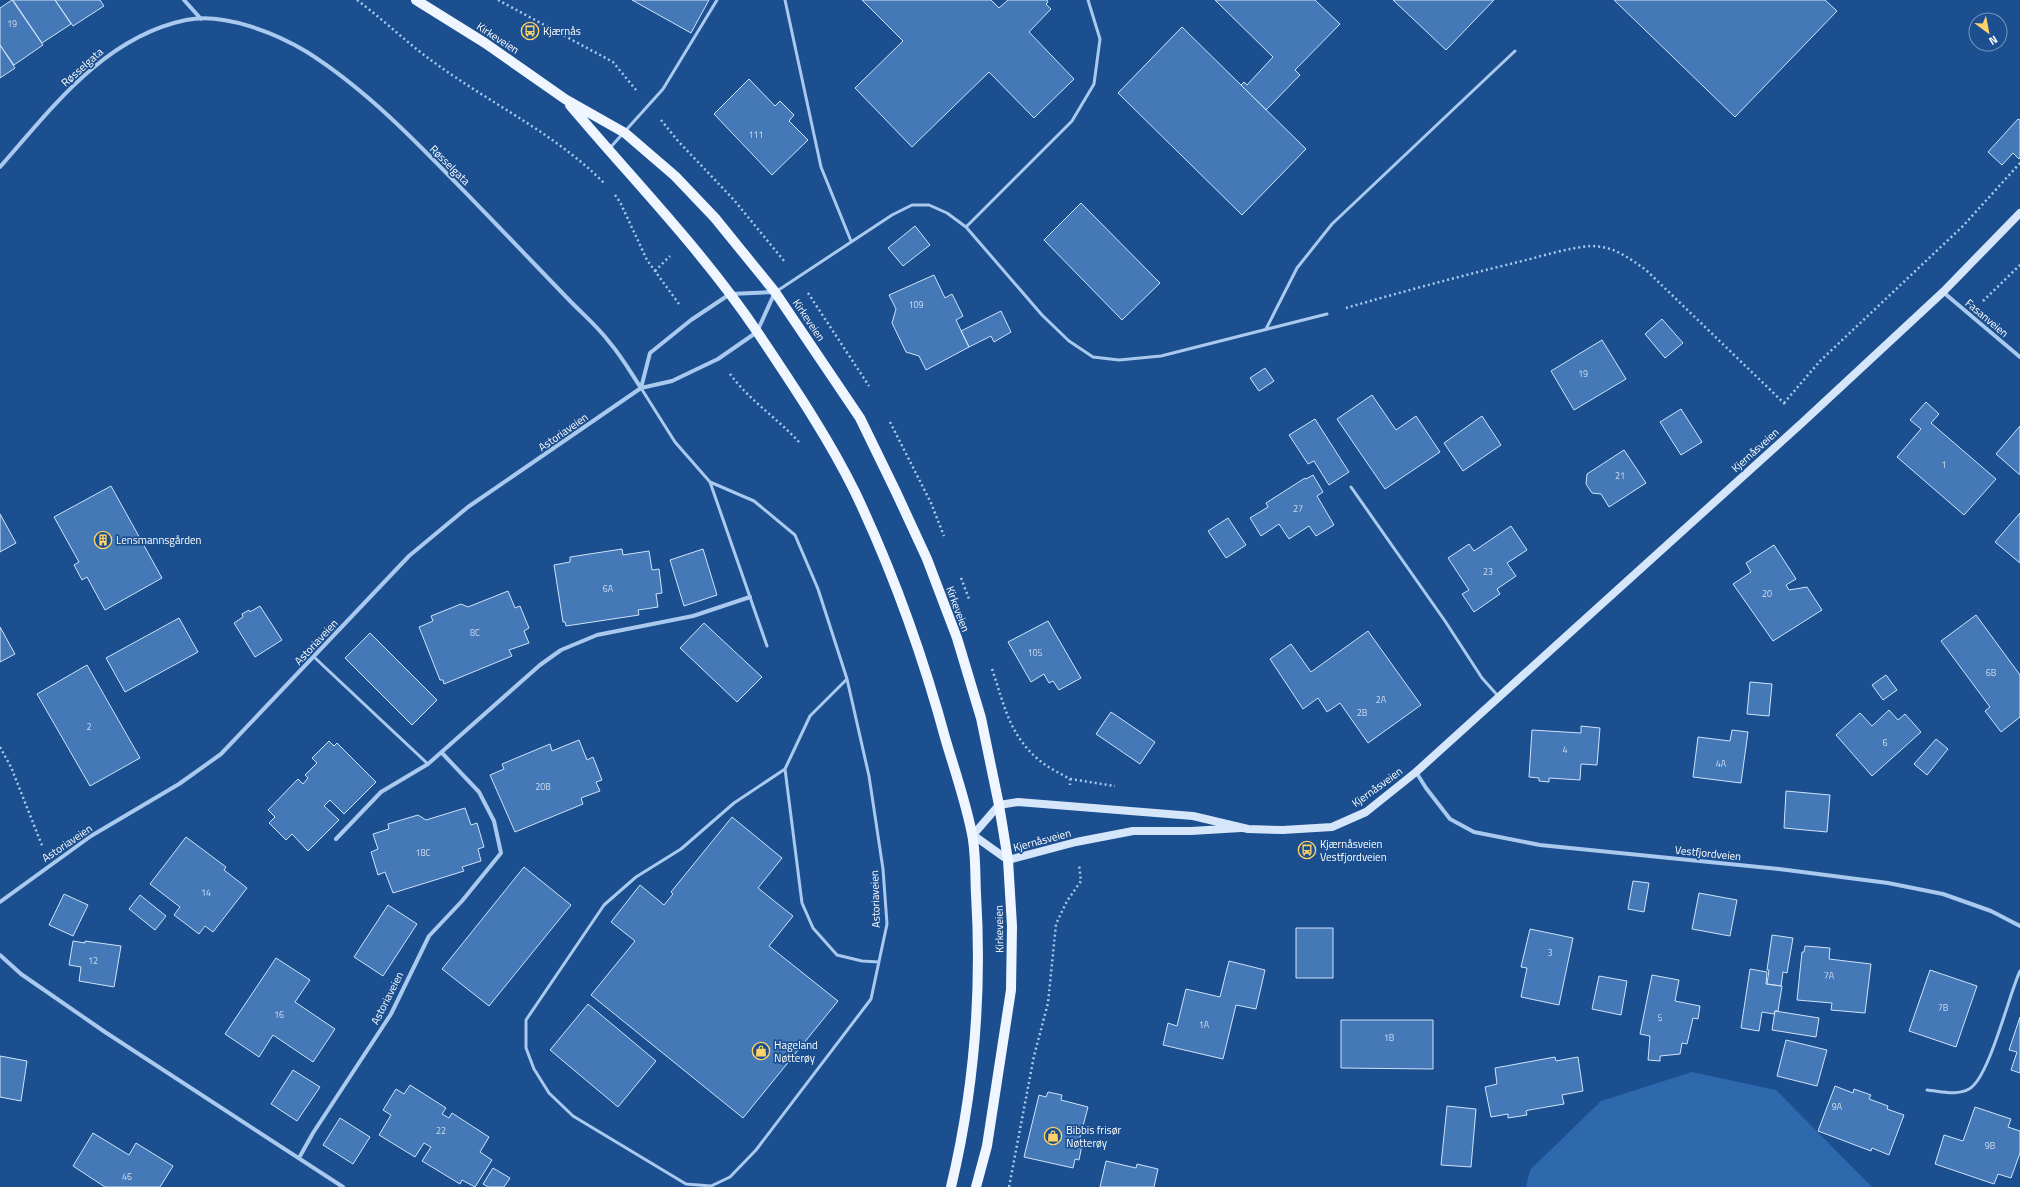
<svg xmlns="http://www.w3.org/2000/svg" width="2020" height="1187" font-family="'Titillium Web',sans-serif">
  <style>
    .green { fill: #2e69ad }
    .building { fill: #4478b7; stroke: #cfe3fa }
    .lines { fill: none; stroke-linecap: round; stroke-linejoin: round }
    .path { stroke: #a9c9ee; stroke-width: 2.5; stroke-dasharray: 2 3; stroke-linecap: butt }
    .lane { stroke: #a9c9ee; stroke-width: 3 }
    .street { stroke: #a9c9ee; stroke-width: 4 }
    .secondary { stroke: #d6e6fa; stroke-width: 8 }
    .primary { stroke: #f0f6ff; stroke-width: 10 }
    .labels { text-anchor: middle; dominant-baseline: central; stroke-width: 3.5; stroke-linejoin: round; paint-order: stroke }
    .number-label { font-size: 9px; fill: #d0dded }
    .poi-label { font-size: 11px; fill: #fff; stroke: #1b4f8f; text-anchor: start }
    .street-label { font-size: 11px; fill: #fff; stroke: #1b4f8f }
  </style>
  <rect width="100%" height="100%" fill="#1b4f8f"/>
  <path class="green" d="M1692,1072L1776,1090L1872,1187H1526L1530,1170L1601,1101Z"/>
  <path class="building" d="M12,0L43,45L14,65L0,45V8Z
    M13,0H55L71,24L42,43Z
    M55,0H100L104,6L73,26Z
    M632,0H709L691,33Z
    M862,0H991L999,8L1008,0H1047L1048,2L1046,4L1051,9L1029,32L1074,79L1034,118L989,72L912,147L855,88L903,41Z
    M1215,0H1315L1340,24L1295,70L1300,75L1266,110L1241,85L1244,82L1247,85L1273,57Z
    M1393,0H1494L1446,50Z
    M1614,0H1825L1837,11L1735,117Z
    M1182,27L1306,149L1242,215L1118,93Z
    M0,45L15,68L0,78Z
    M749,79L775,106L780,101L794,115L789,121L808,140L772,175L714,114Z
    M2018,119L2020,120V157L2019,159L2013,153L2002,165L1988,152Z
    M1081,203L1160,283L1122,320L1044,240Z
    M915,226L930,245L903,266L888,248Z
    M934,275L945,298L952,294L963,316L956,320L969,347L926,370L919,356L906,352L892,323L896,309L889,295Z
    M1001,311L1011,332L994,342L991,336L969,347L961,331Z
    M1662,319L1683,343L1665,358L1645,334Z
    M1602,340L1626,379L1574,410L1551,371Z
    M1265,368L1274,381L1259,391L1250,378Z
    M1372,395L1396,430L1416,416L1440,452L1385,489L1337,419Z
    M1926,402L1939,414L1931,423L1996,479L1964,515L1897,457L1921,429L1910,420Z
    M1681,409L1702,442L1681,455L1660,422Z
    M1482,416L1501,445L1463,471L1444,443Z
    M1315,419L1349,472L1329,485L1314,461L1308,464L1289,435Z
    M2020,426V475L1996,454Z
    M1624,450L1646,483L1609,507L1601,494L1592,493L1586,484L1587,474Z
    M1313,475L1323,492L1317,496L1334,525L1316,536L1309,526L1289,539L1279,524L1261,536L1250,518L1268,507L1266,503L1305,478L1306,479Z
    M111,486L162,578L105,610L87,577L82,580L74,565L79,562L54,517Z
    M2020,513V563L1995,542Z
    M0,514L16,543L0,552Z
    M1228,518L1246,545L1226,558L1208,531Z
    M1511,526L1527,550L1507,563L1516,576L1497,589L1500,594L1474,612L1462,594L1469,590L1448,558L1469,544L1474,551Z
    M1774,545L1796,579L1786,585L1789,590L1807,587L1822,610L1773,641L1733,584L1751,572L1746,563Z
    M622,549L623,555L649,551L652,570L659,569L662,593L656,594L658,607L638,610L639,615L566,626L565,622H563L554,565L570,562V557Z
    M703,549L717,595L684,606L670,560Z
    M508,591L515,608L520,606L529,628L524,631L529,643L509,650L512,656L444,684L443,680H440L419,627L433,621L431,616L461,604L468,607Z
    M260,606L282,640L255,657L234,623L243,617L242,614L249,610L250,612Z
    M1976,615L2020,675V717L2001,732L1985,711L1990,707L1941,641Z
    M179,618L198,652L125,692L106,658Z
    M1048,621L1081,678L1059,690L1053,681L1049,683L1044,674L1031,682L1008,642Z
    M704,623L762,677L737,702L680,648Z
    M0,627L15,654L0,662Z
    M1368,631L1421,705L1368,743L1340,703L1327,712L1318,698L1303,709L1270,659L1291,644L1311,672Z
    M370,633L437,700L412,725L345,658Z
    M87,665L140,758L90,786L37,694Z
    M1886,675L1897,690L1883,700L1872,685Z
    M1750,682L1772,684L1769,716L1747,714Z
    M1889,710L1898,720L1905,714L1921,732L1872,776L1836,735L1860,713L1872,726Z
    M1111,712L1155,742L1140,764L1096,734Z
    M1581,726L1600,728L1597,765L1581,764L1580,780L1549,778V782L1539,781V778L1529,777L1532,730L1581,733Z
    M1732,730L1748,732L1741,783L1693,777L1698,737L1730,741Z
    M1936,739L1948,749L1927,775L1914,764Z
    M579,740L587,760L593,757L602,780L596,782L600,791L581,798L583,804L515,832L490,775L504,769L502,764L550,744L552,751Z
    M329,741L334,746L337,743L376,782L344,814L330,800L324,806L339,820L308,851L292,834L286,840L269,823L275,817L268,810L298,779L303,784L308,778L305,775L317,763L312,758Z
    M1786,791L1830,795L1827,832L1784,828Z
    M465,808L471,825L477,823L484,847L478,849L481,861L462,867L464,871L393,893L385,872L378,875L371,852L378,849L373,834L389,829L388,824L418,815L426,820Z
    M732,817L782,858L758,888L793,916L769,946L838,1001L743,1118L591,995L635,941L611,922L640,885L664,905L673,894L671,892Z
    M186,837L226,867L224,870L247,888L213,932L205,926L199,934L174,915L180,907L150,884Z
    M524,867L571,905L489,1006L442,969Z
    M1633,881L1649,883L1644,912L1628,909Z
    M1699,893L1737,900L1730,936L1692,929Z
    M64,894L88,905L73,936L49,925Z
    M140,895L166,916L155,930L129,909Z
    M388,905L417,924L383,976L354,957Z
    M1296,928H1333V978H1296Z
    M1530,929L1573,938L1559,1005L1521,997L1527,968L1521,967Z
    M1772,935L1793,938L1787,973L1783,972L1781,986L1767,984L1769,970H1767Z
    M73,941L85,943V941L121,946L114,987L79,981L81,967L69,965Z
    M1805,946L1830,948L1829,959L1871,964L1865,1013L1831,1010L1832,1003L1797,1000L1802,952H1804Z
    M276,958L310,980L295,1002L335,1029L313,1062L273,1035L259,1057L225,1034Z
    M1229,961L1265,970L1256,1009L1236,1005L1223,1059L1163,1045L1168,1023L1177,1026L1186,989L1220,997Z
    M1750,969L1767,972L1766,984L1782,986L1778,1011H1775L1774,1014L1762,1012L1759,1031L1741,1028Z
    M1930,970L1977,986L1956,1047L1909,1031Z
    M1652,975L1679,980L1675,1001L1700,1006L1698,1019L1693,1018L1687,1044L1682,1043L1680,1054L1660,1056V1061L1648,1060L1650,1036L1640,1034Z
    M1599,976L1627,981L1621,1015L1592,1009Z
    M588,1004L656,1061L618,1107L550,1050Z
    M1775,1011L1819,1018L1816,1037L1772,1030Z
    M2020,1017V1073L2011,1070L2017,1052L2009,1050Z
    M1341,1020H1433V1069L1341,1068Z
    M1786,1040L1827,1050L1817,1086L1777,1076Z
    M0,1056L27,1061L21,1101L0,1097Z
    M1555,1057L1556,1061L1578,1057L1583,1091L1562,1095L1564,1104L1529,1110L1526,1111L1527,1115L1508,1118V1114L1491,1117L1485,1087L1497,1084L1495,1068Z
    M293,1070L320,1087L297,1121L271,1104Z
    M410,1085L446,1108L442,1114L449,1118L452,1113L489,1137L480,1152L492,1160L475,1187L462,1180L460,1184L422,1161L431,1147L424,1143L415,1157L379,1135L391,1115L383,1110L396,1089L404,1094Z
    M1835,1086L1853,1093L1854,1089L1871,1095L1869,1099L1888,1106L1887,1109L1904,1115L1889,1155L1872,1148L1871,1151L1818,1131Z
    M1048,1092L1062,1095L1061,1100L1088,1107L1078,1145H1082L1079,1160L1075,1159L1073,1168L1024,1157L1039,1095L1046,1097Z
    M1447,1106L1476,1109L1471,1167L1441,1165Z
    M1975,1107L2011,1119L2008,1127L2020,1131V1153L2011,1178L1998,1174L1994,1184L1935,1164L1944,1135L1963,1141Z
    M340,1118L370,1137L353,1164L323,1145Z
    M93,1133L129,1155L136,1143L173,1166L160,1187H105L73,1166Z
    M1106,1161L1136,1168L1137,1164L1158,1169L1154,1187H1100Z
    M493,1168L510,1178L504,1187H488L483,1184Z"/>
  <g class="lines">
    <path class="path" d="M357,0C384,20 408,44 435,63C491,104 556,134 605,184
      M498,0L613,62L636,90
      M661,120L678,141L734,200L785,262
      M615,195L620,202L647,260L679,304
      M655,271L670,256
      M808,293L869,386
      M1983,301L2020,265
      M1346,308C1401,292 1457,277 1514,263C1536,258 1570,247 1591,246C1614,246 1629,258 1646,270L1787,406
      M730,374C749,400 777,418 799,442
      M1784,403L1820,361L1963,226L2020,163
      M890,422L931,503L944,536
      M961,578L969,599
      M992,669C1004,704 1009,735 1039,760C1048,768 1060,773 1070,779V785
      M0,747L11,767L43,848
      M1070,779L1115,786
      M1009,1187L1034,1056L1048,1003L1056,924L1067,901L1081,881L1079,864"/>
    <path class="lane" d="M785,0L821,167L851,241
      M609,149L663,89L717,0
      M966,227L1072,121L1094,84L1100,39L1088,0
      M777,291L892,215L912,205H929L947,213L966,227L1042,315L1069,341L1093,357L1119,360L1161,356L1327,314
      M1266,329L1297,268L1332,224L1515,51
      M641,388L675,442L710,482L754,501L795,535L818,589L847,679L869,776L883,869L887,924L871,999L756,1150L730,1177L711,1186L686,1184L573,1116L549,1093L534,1069L526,1048V1020L604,905L636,877L681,849L734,803L785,769
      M710,482L767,646
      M1351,487L1445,621L1482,678L1499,697
      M314,657L428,764
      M847,679L810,716L785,769L802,903L813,928L837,955L862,961L879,962
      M1927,1090C1940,1091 1957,1096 1969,1089C1989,1079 2009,994 2020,971"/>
    <path class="street" d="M184,0L201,19
      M0,167C52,108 104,37 186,20C223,12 276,33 307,52C378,97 437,164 495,223C521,250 546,276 572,303C585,316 599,328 610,343C622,357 631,373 641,388
      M1943,292L2020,357
      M1416,772L1426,788L1450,819L1474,832L1540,845L1779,869L1888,883L1943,894L1991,911L2020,926
      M336,839L381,792L428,764L540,665L561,650L597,635L693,616L750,597
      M0,902L91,836L179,784L221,754L409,556L468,507L641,388L672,381L718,359L757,332L775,292L730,294L691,320L650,353L641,388
      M0,955L21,974L105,1032L343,1187
      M299,1158L313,1133L391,1014L429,936L462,901L501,853L494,821L479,792L442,753"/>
    <path class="secondary" d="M1241,828L1191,831H1133L1076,842L1008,860L973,835L999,805L1018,802L1193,816L1248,829L1283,830L1332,827L1366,812L1416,772L1803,422L1943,292L2020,213"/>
    <path class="primary" d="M416,0L485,43L565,99L625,133L675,176L715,218L775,292L860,418L896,492L927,559L957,638L981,718L999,805L1008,860L1012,926L1011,990L987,1146L976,1187
      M570,105C633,180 703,251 758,333C792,384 828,437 855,492C893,572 923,656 946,741C955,771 966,803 972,834C976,853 975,874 976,894C982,992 974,1091 951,1187"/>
  </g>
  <defs>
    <symbol id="bus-ring" viewBox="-11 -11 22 22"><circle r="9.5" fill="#1b4f8f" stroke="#ffd166" stroke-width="1.5"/><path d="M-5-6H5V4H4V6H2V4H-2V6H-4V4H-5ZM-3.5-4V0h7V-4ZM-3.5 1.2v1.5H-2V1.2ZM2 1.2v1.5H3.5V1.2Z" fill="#ffd166"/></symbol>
    <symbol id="building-ring" viewBox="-11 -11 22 22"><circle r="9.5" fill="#1b4f8f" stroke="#ffd166" stroke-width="1.5"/><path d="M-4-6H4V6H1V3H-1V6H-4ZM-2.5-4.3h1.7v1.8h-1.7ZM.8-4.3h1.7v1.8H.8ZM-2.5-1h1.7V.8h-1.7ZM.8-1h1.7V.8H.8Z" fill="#ffd166"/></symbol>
    <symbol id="shop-ring" viewBox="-11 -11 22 22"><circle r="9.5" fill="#1b4f8f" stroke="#ffd166" stroke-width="1.5"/><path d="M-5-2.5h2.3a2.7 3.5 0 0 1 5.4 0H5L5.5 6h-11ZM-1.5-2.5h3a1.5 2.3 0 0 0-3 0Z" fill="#ffd166"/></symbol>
  </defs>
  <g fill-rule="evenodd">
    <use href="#bus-ring" x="520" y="21" width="20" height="20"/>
    <use href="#building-ring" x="93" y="530" width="20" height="20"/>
    <use href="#bus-ring" x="1297" y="840" width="20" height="20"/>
    <use href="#shop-ring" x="751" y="1041" width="20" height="20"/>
    <use href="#shop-ring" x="1043" y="1126" width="20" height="20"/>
  </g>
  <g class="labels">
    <g class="number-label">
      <text x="12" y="23">19</text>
      <text x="756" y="134">111</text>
      <text x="916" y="304">109</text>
      <text x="1583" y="373">19</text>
      <text x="1944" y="464">1</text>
      <text x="1620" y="475">21</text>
      <text x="1298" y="508">27</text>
      <text x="1488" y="571">23</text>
      <text x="608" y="588">6A</text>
      <text x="1767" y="593">20</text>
      <text x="475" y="632">8C</text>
      <text x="1035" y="652">105</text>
      <text x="1991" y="672">6B</text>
      <text x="1381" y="699">2A</text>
      <text x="1362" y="712">2B</text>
      <text x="89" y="726">2</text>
      <text x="1885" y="742">6</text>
      <text x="1565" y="749">4</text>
      <text x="1721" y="763">4A</text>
      <text x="543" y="786">20B</text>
      <text x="423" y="852">18C</text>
      <text x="206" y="892">14</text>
      <text x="1550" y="952">3</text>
      <text x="93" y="960">12</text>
      <text x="1829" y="975">7A</text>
      <text x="1943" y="1007">7B</text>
      <text x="279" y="1014">16</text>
      <text x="1660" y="1017">5</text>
      <text x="1204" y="1024">1A</text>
      <text x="1389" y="1037">1B</text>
      <text x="1837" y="1106">9A</text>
      <text x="441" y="1130">22</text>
      <text x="1990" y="1145">9B</text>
      <text x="127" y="1176">46</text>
    </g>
    <g class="poi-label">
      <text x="543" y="31">Kjærnås</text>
      <text x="116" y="540">Lensmannsgården</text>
      <text x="1320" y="844">Kjærnåsveien<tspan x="1320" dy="13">Vestfjordveien</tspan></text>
      <text x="774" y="1045">Hageland<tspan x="774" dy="13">Nøtterøy</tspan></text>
      <text x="1066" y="1130">Bibbis frisør<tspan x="1066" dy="13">Nøtterøy</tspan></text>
    </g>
    <g class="street-label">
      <text transform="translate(498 38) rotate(33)">Kirkeveien</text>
      <text transform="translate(82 67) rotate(-42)">Røsselgata</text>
      <text transform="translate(450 165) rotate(45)">Røsselgata</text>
      <text transform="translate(1987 318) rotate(40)">Fasanveien</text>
      <text transform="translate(809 320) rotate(56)">Kirkeveien</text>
      <text transform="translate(563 432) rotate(-35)">Astoriaveien</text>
      <text transform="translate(1755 450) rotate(-42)">Kjernåsveien</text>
      <text transform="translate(958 609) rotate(70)">Kirkeveien</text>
      <text transform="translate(316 642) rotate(-47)">Astoriaveien</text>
      <text transform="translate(1377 787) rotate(-36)">Kjernåsveien</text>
      <text transform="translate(1042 840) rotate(-15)">Kjernåsveien</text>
      <text transform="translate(67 843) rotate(-34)">Astoriaveien</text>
      <text transform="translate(1708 853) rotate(6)">Vestfjordveien</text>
      <text transform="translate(875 899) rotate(-92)">Astoriaveien</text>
      <text transform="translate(999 929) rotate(-91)">Kirkeveien</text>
      <text transform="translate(387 998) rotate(-63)">Astoriaveien</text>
    </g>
  </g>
  <g transform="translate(1988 32) rotate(148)"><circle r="19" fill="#1b4f8f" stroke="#7695bc"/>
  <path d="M0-3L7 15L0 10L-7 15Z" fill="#ffd166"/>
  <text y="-6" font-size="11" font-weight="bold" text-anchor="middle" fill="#ffffff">N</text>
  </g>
</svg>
